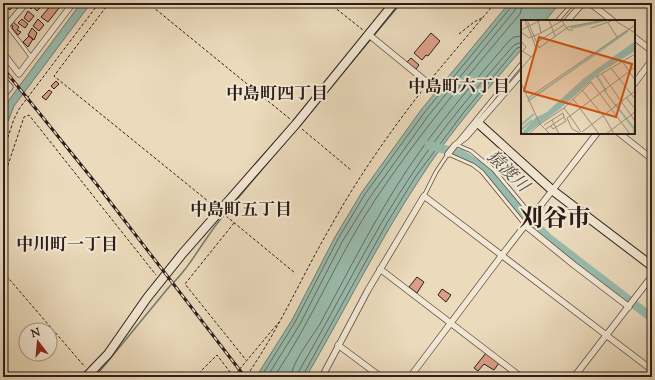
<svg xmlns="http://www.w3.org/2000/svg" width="655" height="380" font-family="'Sorts Mill Goudy','Noto Serif JP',serif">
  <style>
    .water { fill: #99bbad; stroke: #6d7c71 }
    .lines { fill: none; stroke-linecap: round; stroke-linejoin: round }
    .shore { stroke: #626c62; stroke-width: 1 }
    .stream { stroke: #6d7c71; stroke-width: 1.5 }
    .river { stroke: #99bbad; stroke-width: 9 }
    .building { fill: #db9f88; stroke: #2c1d18 }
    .lane-casing { stroke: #5c4c41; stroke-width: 4.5 }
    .street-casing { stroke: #5c4c41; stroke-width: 7 }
    .secondary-casing { stroke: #2c1d18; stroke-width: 10 }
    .path { stroke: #2c1d18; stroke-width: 1; stroke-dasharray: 3 2; stroke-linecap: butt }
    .lane { stroke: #f2e7d3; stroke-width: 3 }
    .street { stroke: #f2e7d3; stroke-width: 5.5 }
    .secondary { stroke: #f2e7d3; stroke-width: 8 }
    .rail-casing { stroke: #2c1d18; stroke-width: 3 }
    .rail { stroke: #f2e7d3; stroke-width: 1.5; stroke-dasharray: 4.5; stroke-linecap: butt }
    .labels { text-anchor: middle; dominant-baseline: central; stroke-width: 4; stroke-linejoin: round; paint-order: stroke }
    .neighbourhood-label { font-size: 17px; font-weight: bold; fill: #2c1d18; stroke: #f2e7d3 }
    .water-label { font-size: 17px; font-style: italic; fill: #4d4c45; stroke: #f2e7d3 }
    .town-label { font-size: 24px; font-weight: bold; fill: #2c1d18; stroke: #f2e7d3 }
    .inset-river { fill: none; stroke: #99bbad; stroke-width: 2 }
    .inset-road { fill: none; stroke: #9f8e7a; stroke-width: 1 }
    .view { fill: #d5530d; fill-opacity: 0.15; stroke: #d5530d; stroke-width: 2 }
    .inset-edge { fill: none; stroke: #2c1d18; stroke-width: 2 }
  </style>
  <rect width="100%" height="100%" fill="#ebdabc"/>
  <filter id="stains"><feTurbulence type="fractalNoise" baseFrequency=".005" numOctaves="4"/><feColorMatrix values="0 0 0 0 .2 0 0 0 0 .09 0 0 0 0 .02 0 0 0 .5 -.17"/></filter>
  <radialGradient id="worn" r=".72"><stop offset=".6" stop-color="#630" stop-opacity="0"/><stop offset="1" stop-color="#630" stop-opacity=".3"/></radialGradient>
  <path class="water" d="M81,3H91L14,106L3,134V112L9,100Z
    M509,3H560L545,21H522V49C486,91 449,133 419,180C377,244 344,312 306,377H256L292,320L335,237L362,192L421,110Z"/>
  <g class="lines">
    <path class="shore" d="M261,377L295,322L338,239L365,194L424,113L511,7L512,3
      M267,377L300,324L342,242L370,197L428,116L515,10L517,3
      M274,377C312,321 337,257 375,200C418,135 469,74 520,14L523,3
      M291,377C292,362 312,337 320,324C348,272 374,220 407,170C437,125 473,83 509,41L514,37L522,36
      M297,377L299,371C337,306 370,237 412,174C442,128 478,86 514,45L522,42
      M302,377L387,223L416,176L464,112L517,48L522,47"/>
    <path class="stream" d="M95,377L169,287C191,267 204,238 224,215C283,144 342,74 401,3"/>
    <path class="river" d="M429,145L461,154L489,172L514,203L547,237L652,318"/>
  </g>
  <path class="building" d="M4,3H14L15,4L10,10L3,4Z
    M32,3H45L37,11L33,7L31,9L29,7Z
    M53,3L59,8L48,22L41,17Z
    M28,11L34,16L29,22L24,18Z
    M22,19L28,24L25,28L18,23Z
    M38,19L44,25L39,31L33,26Z
    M13,22L19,27L17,30L21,32L18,35L12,28L13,26L11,25Z
    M32,28L37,33L34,40L28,35Z
    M431,33L440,41L428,56L426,55L422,60L414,53Z
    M29,36L33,39L28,47L23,42Z
    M411,58L419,65L416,69L407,62Z
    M56,81L59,84L54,89L51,86Z
    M49,90L52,92L46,100L42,97Z
    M417,277L424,282L417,293L409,287Z
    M442,289L451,295L446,302L438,295Z
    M486,353L499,363L494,370L484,364L478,371L474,368Z
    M487,372L494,376H484Z"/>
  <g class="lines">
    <defs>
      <path id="lane" d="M3,20L32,58
        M557,21L573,3
        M459,140L522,63
        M455,144L471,151L494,170L533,217
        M424,196L436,172L448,154L473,165L482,172L526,226"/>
      <path id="street" d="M590,3L613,21
        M567,21L583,3
        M3,30L26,3
        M368,34L428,83
        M634,37L652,51
        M3,53L19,74L73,3
        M3,79L10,87L3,96
        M634,84L652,60
        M619,133L652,159
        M448,154L455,145L466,137L522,73
        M526,226L574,265L629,307
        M380,269L521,377
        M338,345L381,377
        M322,377L368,290L424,196L652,370
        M410,377L502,255L597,133
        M574,377L652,276"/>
      <path id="secondary" d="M478,123L552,190L652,266
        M3,372L7,377
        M86,377L108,354L147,298L183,253L296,124L394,3"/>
    </defs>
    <use href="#lane" class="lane-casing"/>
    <use href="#street" class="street-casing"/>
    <use href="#secondary" class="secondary-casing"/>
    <path class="path" d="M109,3L54,76L214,206
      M148,3L290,119
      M329,3L363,30
      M459,34L474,22L482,18
      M431,79L495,3
      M302,129L351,170
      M3,152L14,119L19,109L99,3
      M3,180L24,117L29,115L156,275
      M226,216L295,273
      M234,223L185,284L246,360
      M3,272L85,367
      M250,371C281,325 303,274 331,226C358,177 390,132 424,88
      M195,377L217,355L233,376L232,377
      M233,377L279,322"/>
    <use href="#lane" class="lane"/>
    <use href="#street" class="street"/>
    <use href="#secondary" class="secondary"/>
    <defs>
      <path id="rail" d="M3,68L98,186L245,377"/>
    </defs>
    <use href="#rail" class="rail-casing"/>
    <use href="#rail" class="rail"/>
  </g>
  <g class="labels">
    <g class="neighbourhood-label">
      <text x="459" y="88">中島町六丁目</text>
      <text x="277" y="95">中島町四丁目</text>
      <text x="241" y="211">中島町五丁目</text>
      <text x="67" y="246">中川町一丁目</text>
    </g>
    <g class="water-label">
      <text transform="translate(507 172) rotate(44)">猿渡川</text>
    </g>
    <g class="town-label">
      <text x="555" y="220">刈谷市</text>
    </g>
  </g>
  <g transform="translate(521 20)">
    <rect width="114" height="114" fill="#ebdabc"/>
    <path d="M114,21V31L80,52L40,88L5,114H0L14,98L26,92L62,59Z" fill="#99bbad"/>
    <path class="inset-river" d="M50,8L86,0M76,56L85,71M7,81L107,11M94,84L114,110L112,112M0,105L13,94M0,110L11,100"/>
    <path class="inset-road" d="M6,0L18,28L47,7L83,0M28,0L34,16M93,0L114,13M41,1L47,10H52M87,3L96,17M70,8L93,0M0,10L20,0M0,12L8,18L20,13L17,0M20,13L42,0M0,21L5,27L0,33M16,22L43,5M0,30L10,37M101,41L114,60M90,48L114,79M0,49L16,30L4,0M81,54L114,101M75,57L114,34M0,63L19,104L43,88M61,70L84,98L93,114M83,70L95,86M105,77L114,89M7,78L114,5M52,79L78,114M31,100L38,114M23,105L42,93L43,97L25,109M30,106L32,109L45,101L43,97M60,112L49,96L114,47M61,112L114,71M59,113L51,109L46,98L49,96L43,88L70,62L109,114M8,114L19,104L29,114M85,114L114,92"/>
    <path class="view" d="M18,17L111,44L95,97L3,71Z"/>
    <rect width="114" height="114" class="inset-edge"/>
  </g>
  <rect width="655" height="380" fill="none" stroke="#ebdabc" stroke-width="16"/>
  <rect x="4" y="4" width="647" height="372" fill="none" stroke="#2c1d18" stroke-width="2"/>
  <rect x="8" y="8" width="639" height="364" fill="none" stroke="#2c1d18"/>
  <g transform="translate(38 342) rotate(344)"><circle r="19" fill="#f2e7d3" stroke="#a39688"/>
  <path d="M0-3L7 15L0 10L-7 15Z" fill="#8f2418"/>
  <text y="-6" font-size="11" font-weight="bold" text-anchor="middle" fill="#2c1d18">N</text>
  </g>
  <rect width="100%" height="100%" filter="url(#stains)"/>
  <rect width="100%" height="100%" fill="url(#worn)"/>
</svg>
